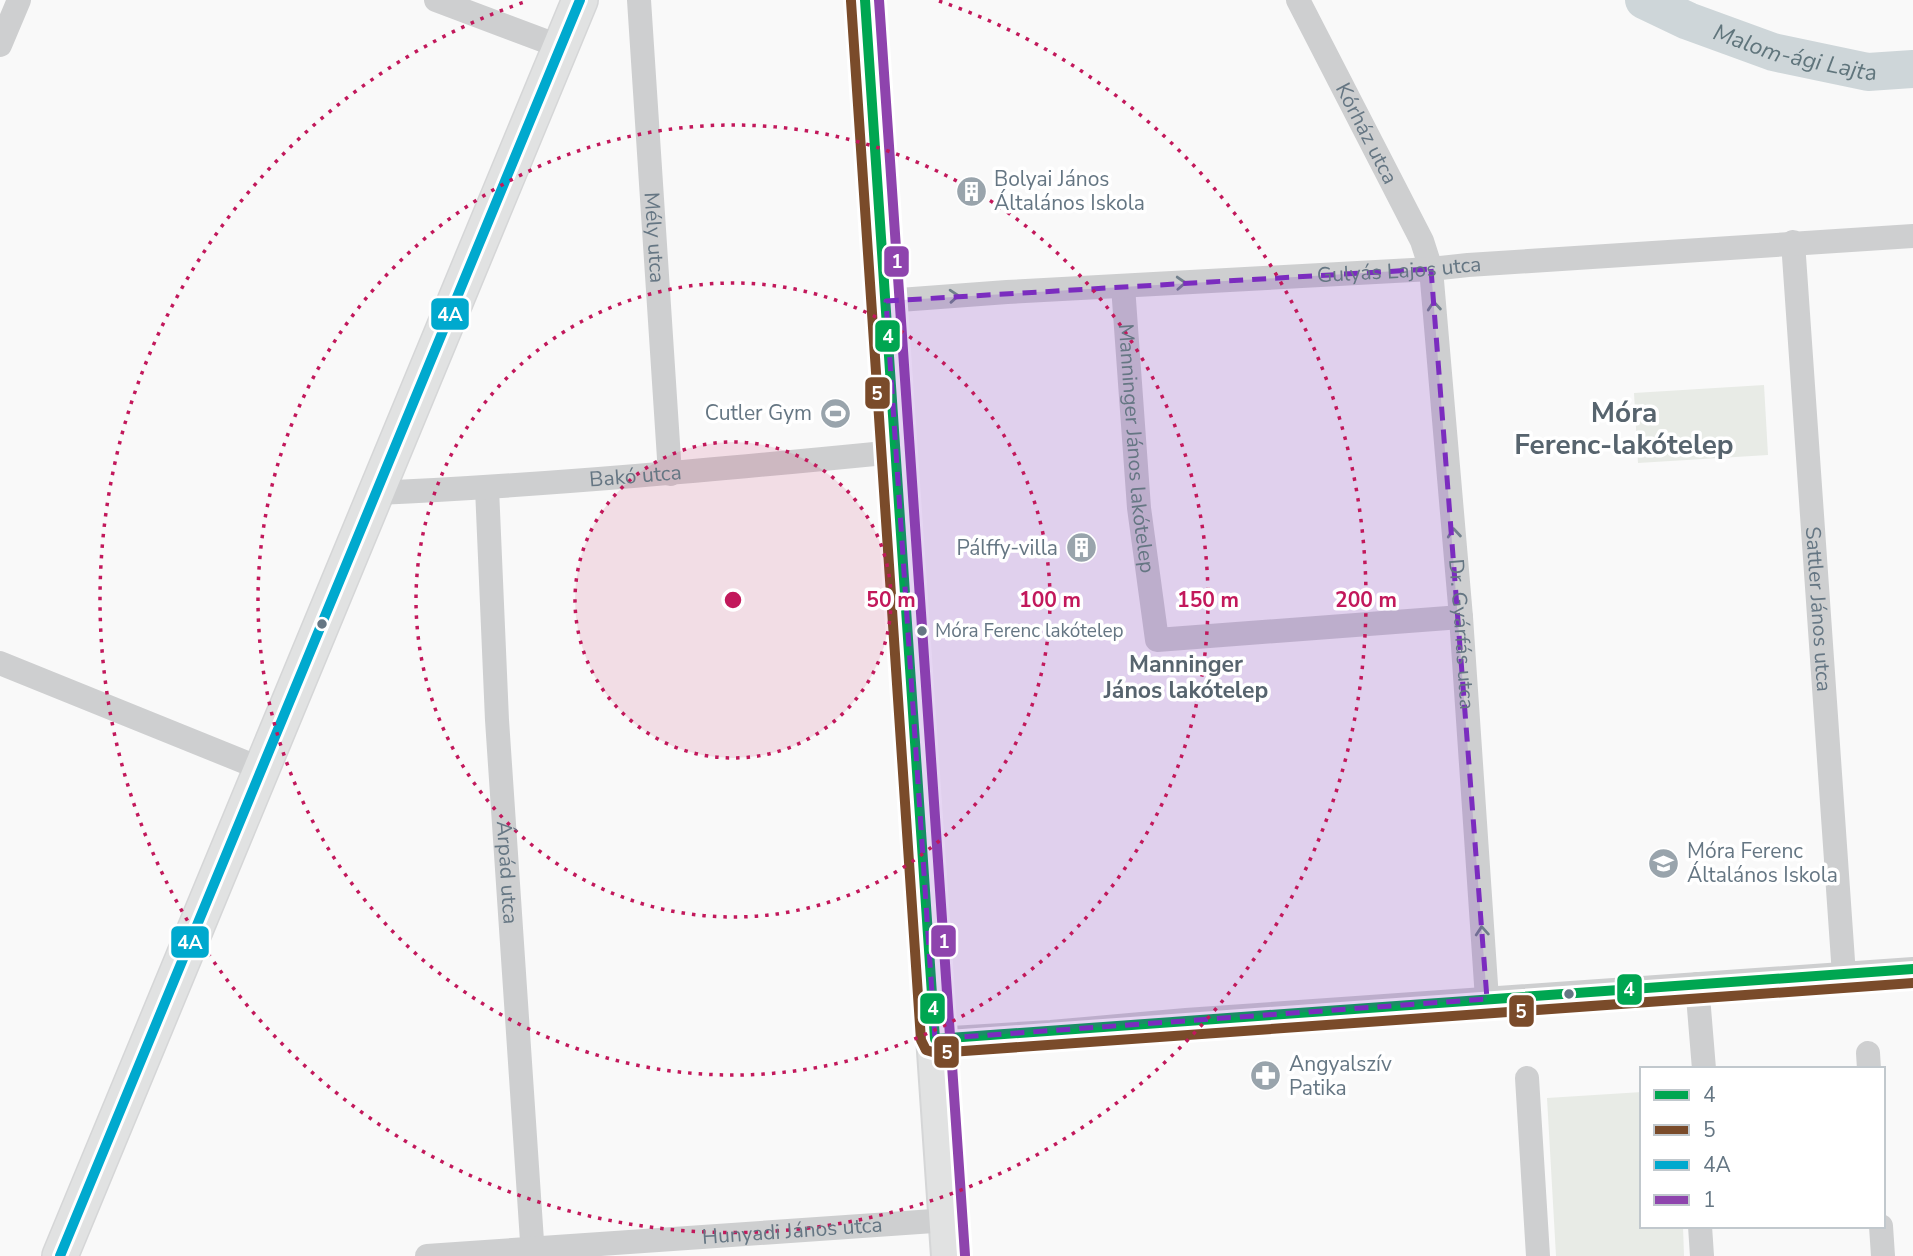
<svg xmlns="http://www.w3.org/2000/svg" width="1913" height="1256" font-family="'Nunito Sans',sans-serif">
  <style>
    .park { fill: #e8ebe6 }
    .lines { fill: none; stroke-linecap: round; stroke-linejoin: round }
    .river { stroke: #ced6d9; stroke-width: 38 }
    .secondary-casing { stroke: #d5d6d7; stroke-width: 38 }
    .primary-casing { stroke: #d5d6d7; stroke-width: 42 }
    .street { stroke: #cecfd0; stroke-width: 24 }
    .secondary { stroke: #e1e2e2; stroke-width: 35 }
    .primary { stroke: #e1e2e2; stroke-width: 38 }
    .bus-1-casing { stroke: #fff; stroke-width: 16 }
    .bus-2-casing { stroke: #fff; stroke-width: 16 }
    .bus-3-casing { stroke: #fff; stroke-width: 16 }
    .bus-4-casing { stroke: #fff; stroke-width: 16 }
    .bus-1 { stroke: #00a651; stroke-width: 10 }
    .bus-2 { stroke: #7a4b2a; stroke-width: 10 }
    .bus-3 { stroke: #00a9ce; stroke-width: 10 }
    .bus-4 { stroke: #8e44ad; stroke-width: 10 }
    .oneway { stroke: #707f8b }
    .marked { fill: #7b2cbf; fill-opacity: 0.2; stroke: #7b2cbf; stroke-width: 5; stroke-dasharray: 14 9; stroke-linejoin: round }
    .ring { fill: none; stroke: #c2185b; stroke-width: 3.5; stroke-dasharray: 3.5 7 }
    .bus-dot { fill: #657683; stroke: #fff; stroke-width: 2.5 }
    .labels { text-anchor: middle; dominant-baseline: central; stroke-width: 7; stroke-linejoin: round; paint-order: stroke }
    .bus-label { font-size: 19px; fill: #657683; stroke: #fff; text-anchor: start }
    .street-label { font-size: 21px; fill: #657683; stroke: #fff }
    .poi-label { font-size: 21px; fill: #657683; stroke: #fff; text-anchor: start }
    .water-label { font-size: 23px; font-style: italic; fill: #60757c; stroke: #fff }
    .neighbourhood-label { font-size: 23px; font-weight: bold; fill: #57646e; stroke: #fff }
    .district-label { font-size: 28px; font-weight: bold; fill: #57646e; stroke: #fff }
    .centre { fill: #c2185b; stroke: #fff; stroke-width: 3.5 }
    .ring-label { font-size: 21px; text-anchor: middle; font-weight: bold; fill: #c2185b; stroke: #fff; stroke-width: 7; stroke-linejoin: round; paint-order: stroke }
    .line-badge { stroke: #fff; stroke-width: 2.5 }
    .badge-label { font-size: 19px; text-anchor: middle; font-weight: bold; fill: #fff }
  </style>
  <rect width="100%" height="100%" fill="#f9f9f9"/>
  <path class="park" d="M1764,385L1768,455L1638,463L1634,393Z
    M1642,1092V1226H1683L1684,1256H1556L1547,1098Z"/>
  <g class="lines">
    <path class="river" id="s1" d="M1644,0L1688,21L1773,52L1868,72L1913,69"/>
    <defs>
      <path id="secondary" d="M60,1256L580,0"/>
      <path id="primary" d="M865,0L951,1256"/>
    </defs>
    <use href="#secondary" class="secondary-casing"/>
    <use href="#primary" class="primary-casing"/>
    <g class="street">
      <path d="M436,0L561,47"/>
      <path id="s2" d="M639,0L670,474"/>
      <path id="s3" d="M1298,0L1422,241L1431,269L1461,617L1487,999"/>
      <path d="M0,45L19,0"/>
      <path id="s4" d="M1793,242L1844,975"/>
      <path id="s5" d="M1123,286L1139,508L1157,640L1461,617"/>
      <path id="s6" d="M886,301L1007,292L1431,269L1468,265L1913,236"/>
      <path id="s7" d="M487,488L497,720L533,1256"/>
      <path id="s8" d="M377,493C550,485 722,469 895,452"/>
      <path d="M0,663L262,769"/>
      <path d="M1697,984L1704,1069"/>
      <path d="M935,1039L1051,1032L1186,1020L1913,969"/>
      <path d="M1868,1053L1869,1069"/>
      <path d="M1527,1078L1538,1256"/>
      <path d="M1700,1226L1702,1256"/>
      <path d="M1881,1226L1883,1256"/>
      <path id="s9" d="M427,1256L948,1220"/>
    </g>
    <use href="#secondary" class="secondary"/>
    <use href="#primary" class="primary"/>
    <defs>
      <path id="bus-1" d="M865,0L935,1039L1913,969"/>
      <path id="bus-2" d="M851,1L921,1040L926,1050L936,1053L1913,983"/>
      <path id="bus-3" d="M60,1256L580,0"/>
      <path id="bus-4" d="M879,0L965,1255"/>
    </defs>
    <use href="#bus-1" class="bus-1-casing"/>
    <use href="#bus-2" class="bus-2-casing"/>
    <use href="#bus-3" class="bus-3-casing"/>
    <use href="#bus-4" class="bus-4-casing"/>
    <use href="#bus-1" class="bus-1"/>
    <use href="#bus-2" class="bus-2"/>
    <use href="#bus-3" class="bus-3"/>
    <use href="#bus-4" class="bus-4"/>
  </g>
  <defs><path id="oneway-chevron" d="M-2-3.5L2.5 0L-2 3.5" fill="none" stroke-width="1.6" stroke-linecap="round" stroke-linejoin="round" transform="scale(1.75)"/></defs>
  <g class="oneway">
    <use href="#oneway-chevron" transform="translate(1181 283) rotate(-3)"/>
    <use href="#oneway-chevron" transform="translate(954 296) rotate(-4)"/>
    <use href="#oneway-chevron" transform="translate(1434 306) rotate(-95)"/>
    <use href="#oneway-chevron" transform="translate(1454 533) rotate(-95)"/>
    <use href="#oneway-chevron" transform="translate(1482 931) rotate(-94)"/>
  </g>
  <path class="marked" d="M1431,269L1487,999L935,1039L886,301Z"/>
  <circle cx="733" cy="600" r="158" fill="#c2185b" fill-opacity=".12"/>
  <g class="ring">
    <circle cx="733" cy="600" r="158"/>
    <circle cx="733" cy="600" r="317"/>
    <circle cx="733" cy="600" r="475"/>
    <path d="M939 1A633 633 0 1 1 527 1"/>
  </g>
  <defs>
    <symbol id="building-disc" viewBox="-11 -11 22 22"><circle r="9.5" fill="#99a4ac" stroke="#fff"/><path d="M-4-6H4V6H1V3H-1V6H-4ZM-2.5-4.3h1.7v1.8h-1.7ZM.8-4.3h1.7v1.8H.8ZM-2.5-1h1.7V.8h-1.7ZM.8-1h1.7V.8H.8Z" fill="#fff"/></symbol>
    <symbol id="stadium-disc" viewBox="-11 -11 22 22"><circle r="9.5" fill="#99a4ac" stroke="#fff"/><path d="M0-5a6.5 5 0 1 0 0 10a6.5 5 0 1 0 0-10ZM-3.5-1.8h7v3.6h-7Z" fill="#fff"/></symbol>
    <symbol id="school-disc" viewBox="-11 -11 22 22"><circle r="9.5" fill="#99a4ac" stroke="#fff"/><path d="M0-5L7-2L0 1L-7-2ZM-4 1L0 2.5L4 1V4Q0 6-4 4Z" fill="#fff"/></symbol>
    <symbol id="pharmacy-disc" viewBox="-11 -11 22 22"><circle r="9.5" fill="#99a4ac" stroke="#fff"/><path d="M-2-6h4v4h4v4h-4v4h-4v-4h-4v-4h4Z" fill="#fff"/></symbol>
  </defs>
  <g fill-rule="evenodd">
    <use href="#building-disc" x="954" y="174" width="35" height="35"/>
    <use href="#stadium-disc" x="818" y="396" width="35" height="35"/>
    <use href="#building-disc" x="1064" y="530" width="35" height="35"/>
    <use href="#school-disc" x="1646" y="846" width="35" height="35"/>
    <use href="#pharmacy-disc" x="1248" y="1058" width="35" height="35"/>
  </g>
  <g class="bus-dot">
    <circle cx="322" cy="624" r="6"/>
    <circle cx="922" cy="631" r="6"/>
    <circle cx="1569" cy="994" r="6"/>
  </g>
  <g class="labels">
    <g class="bus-label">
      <text x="935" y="631">Móra Ferenc lakótelep</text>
    </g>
    <g class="street-label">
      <text stroke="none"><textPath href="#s3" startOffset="150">Kórház utca</textPath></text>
      <text stroke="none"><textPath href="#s2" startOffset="238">Mély utca</textPath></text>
      <text stroke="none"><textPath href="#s6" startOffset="514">Gulyás Lajos utca</textPath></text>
      <text stroke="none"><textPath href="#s5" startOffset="163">Manninger János lakótelep</textPath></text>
      <text stroke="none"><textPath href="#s8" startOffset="259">Bakó utca</textPath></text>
      <text stroke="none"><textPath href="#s4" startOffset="368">Sattler János utca</textPath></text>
      <text stroke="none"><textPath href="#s3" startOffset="667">Dr. Gyárfás utca</textPath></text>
      <text stroke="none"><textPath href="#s7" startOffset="385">Árpád utca</textPath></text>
      <text stroke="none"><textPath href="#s9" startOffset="366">Hunyadi János utca</textPath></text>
    </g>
    <g class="poi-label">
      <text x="994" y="179">Bolyai János<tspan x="994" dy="24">Általános Iskola</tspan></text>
      <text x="812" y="413" text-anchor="end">Cutler Gym</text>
      <text x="1058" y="548" text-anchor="end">Pálffy-villa</text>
      <text x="1687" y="851">Móra Ferenc<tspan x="1687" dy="24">Általános Iskola</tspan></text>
      <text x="1289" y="1064">Angyalszív<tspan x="1289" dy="24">Patika</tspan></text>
    </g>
    <g class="water-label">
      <text stroke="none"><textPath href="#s1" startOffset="161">Malom-ági Lajta</textPath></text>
    </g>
    <g class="neighbourhood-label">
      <text x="1186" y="664">Manninger<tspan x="1186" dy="26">János lakótelep</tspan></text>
    </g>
    <g class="district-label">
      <text x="1624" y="413">Móra<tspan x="1624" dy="32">Ferenc-lakótelep</tspan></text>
    </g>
  </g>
  <circle cx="733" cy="600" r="10" class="centre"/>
  <g class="ring-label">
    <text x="891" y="607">50 m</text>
    <text x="1050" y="607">100 m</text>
    <text x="1208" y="607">150 m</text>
    <text x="1366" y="607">200 m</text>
  </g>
  <g class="line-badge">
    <rect x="883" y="245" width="27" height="33" rx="7" fill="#8e44ad"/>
    <rect x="430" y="297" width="40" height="34" rx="7" fill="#00a9ce"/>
    <rect x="874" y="319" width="27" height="34" rx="7" fill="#00a651"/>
    <rect x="864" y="376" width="27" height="34" rx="7" fill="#7a4b2a"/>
    <rect x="930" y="924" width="27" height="34" rx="7" fill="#8e44ad"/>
    <rect x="170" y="925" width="40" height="34" rx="7" fill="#00a9ce"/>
    <rect x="1616" y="973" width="27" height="33" rx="7" fill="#00a651"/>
    <rect x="919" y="992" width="27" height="33" rx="7" fill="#00a651"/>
    <rect x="1508" y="994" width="27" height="34" rx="7" fill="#7a4b2a"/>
    <rect x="933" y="1035" width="27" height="34" rx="7" fill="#7a4b2a"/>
  </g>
  <g class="badge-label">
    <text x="897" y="268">1</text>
    <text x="450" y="321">4A</text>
    <text x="888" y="343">4</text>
    <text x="877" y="400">5</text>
    <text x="944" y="948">1</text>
    <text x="190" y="949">4A</text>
    <text x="1629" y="996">4</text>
    <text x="933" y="1015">4</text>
    <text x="1521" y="1018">5</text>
    <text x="947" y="1059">5</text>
  </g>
  <rect x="1640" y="1067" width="245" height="161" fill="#ffffff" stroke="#c1c8cd" stroke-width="2"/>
  <rect x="1654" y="1090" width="35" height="10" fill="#00a651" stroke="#c1c8cd" stroke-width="2"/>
  <text x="1703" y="1102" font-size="21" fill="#657683">4</text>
  <rect x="1654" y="1125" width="35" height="10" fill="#7a4b2a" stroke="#c1c8cd" stroke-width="2"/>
  <text x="1703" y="1137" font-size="21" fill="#657683">5</text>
  <rect x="1654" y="1160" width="35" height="10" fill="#00a9ce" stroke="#c1c8cd" stroke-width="2"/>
  <text x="1703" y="1172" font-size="21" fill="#657683">4A</text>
  <rect x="1654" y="1195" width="35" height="10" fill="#8e44ad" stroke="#c1c8cd" stroke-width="2"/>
  <text x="1703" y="1207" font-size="21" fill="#657683">1</text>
</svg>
